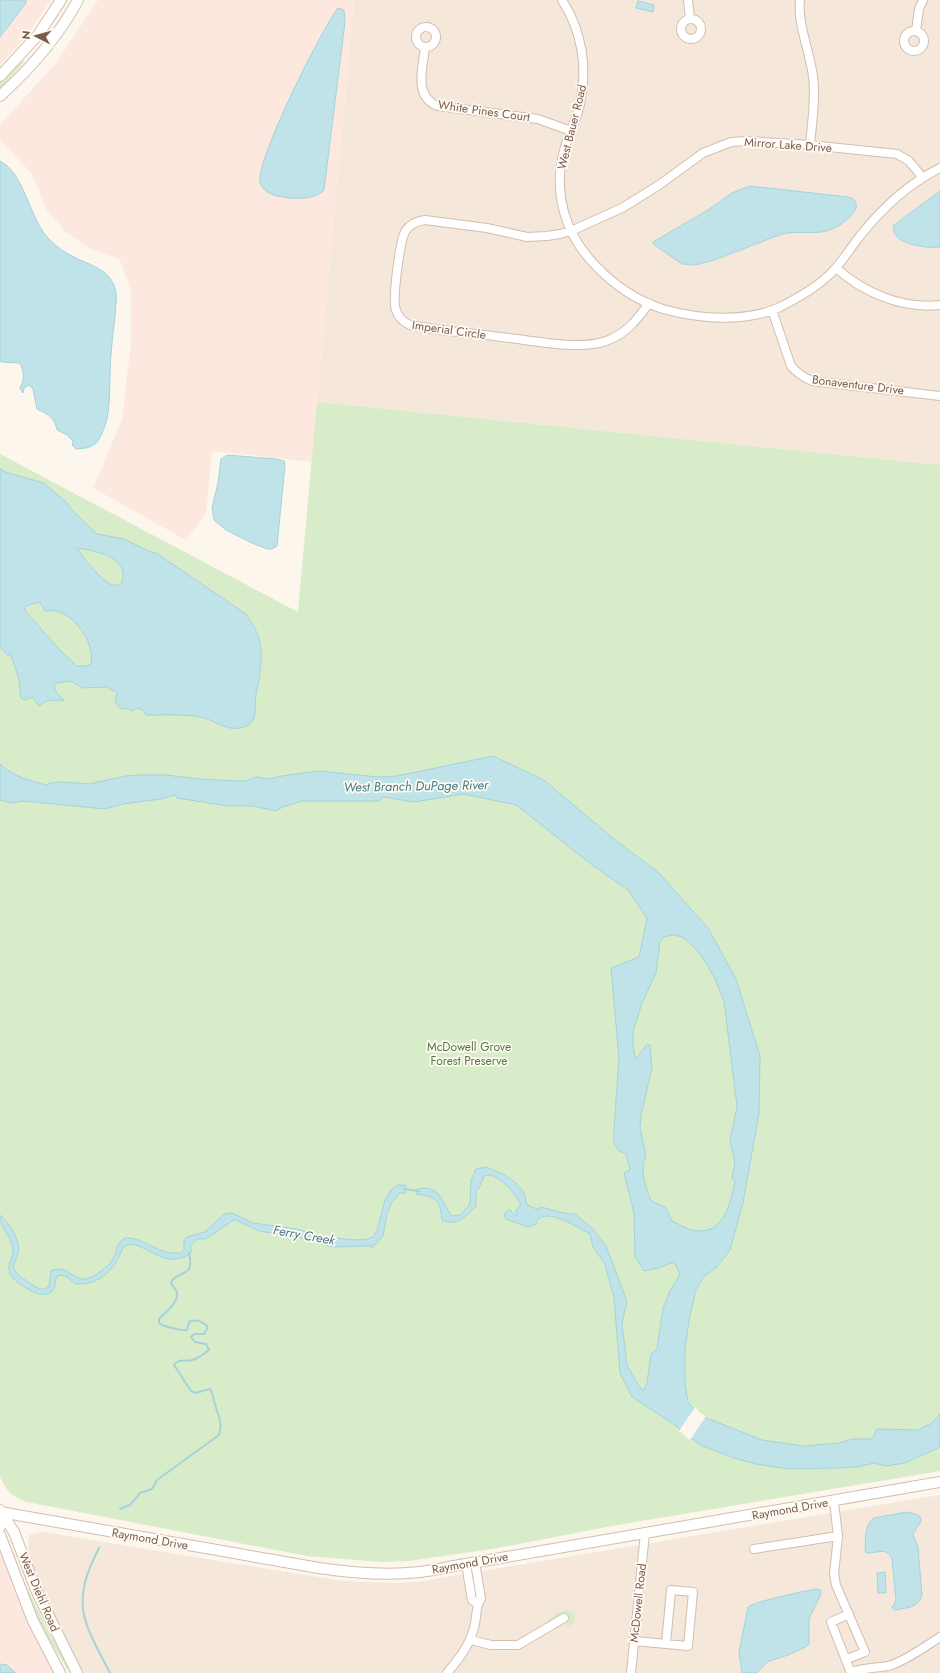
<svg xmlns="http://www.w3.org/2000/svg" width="940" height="1673" font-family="Jost,sans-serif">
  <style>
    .residential { fill: #f5e8da }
    .commercial { fill: #fde8e0 }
    .green { fill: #d8ecc9 }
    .water { fill: #bfe3e8; stroke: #a5d3da; fill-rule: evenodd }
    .pier { fill: #fdf6ec }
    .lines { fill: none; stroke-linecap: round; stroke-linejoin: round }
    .stream { stroke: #a5d3da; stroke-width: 2 }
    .minor-casing { stroke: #d1beb0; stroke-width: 10 }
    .tertiary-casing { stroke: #d1beb0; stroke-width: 12 }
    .minor { stroke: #fff; stroke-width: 8 }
    .tertiary { stroke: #fff; stroke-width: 10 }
    .labels { text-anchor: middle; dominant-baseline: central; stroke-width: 3.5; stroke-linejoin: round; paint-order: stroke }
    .street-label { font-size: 12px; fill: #7a5c4d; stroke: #fffaf3 }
    .park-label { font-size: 12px; fill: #537a41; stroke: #fffaf3 }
    .water-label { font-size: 13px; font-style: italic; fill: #437c86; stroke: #fffaf3 }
  </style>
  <rect width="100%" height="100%" fill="#fdf6ec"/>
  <path class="residential" d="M354,0H940V465L317,402Z
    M940,1495V1673H82L54,1623L33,1572L28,1546L29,1535L43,1532L336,1580L362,1582L396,1583L417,1582Z"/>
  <path class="commercial" d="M0,0H51L29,33L0,65Z
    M98,0H354L312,462L212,451L206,514L186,540L93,488L122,420L131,342V292L120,260L89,248L65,231L46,209L32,174L0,140V125L56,63Z
    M0,1549L57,1673H0Z"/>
  <path class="green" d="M23,60L24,62L0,89V82Z
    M317,402L940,465V1471L617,1525L492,1549L408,1561L380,1562L307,1556L27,1502C11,1496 6,1491 0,1476V454L298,612Z
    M8,1539L25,1584L47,1628L72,1673H70L43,1630L28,1599L6,1540Z
    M566,1610L571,1611L575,1615L574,1623L567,1627L565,1621L543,1626C550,1617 555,1612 566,1610Z"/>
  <path class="water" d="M0,0H26V3L0,37Z
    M638,1L654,5L653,12L636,8Z
    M338,8L344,10L345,22L324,190C318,198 301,199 290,198C280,197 263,195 260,182C256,160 321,30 338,8Z
    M0,161C24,173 29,216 47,237C55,245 63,252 74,257C87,264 106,268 113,283C116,289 117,297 116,304C115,321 112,338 111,355C109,376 111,398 107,419C105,425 101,439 96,443C90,449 83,448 76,449L72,445L73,441L67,435L57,430C55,417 47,414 37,409L33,389L29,385L24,388L23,393L20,388C25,379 24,373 20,363L2,362L0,361Z
    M750,186L848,197C854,198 857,201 856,208C854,214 849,218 844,222C822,239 807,229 782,234L714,260L695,265L682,264L653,244V242L708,210L732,193Z
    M940,191V247C928,249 888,244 894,225Z
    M227,455L277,459L284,461L285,465L277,546L272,549H267L252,543L226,530L214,520L212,508L218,483L221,459Z
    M0,468L5,472L44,483L67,503L70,508L97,534L124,539L148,551L156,553L246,614C263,638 263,651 259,680C258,685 256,690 256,695C254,705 258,716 250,724C245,728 236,729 230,728C220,726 211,719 201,717C185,714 163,715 146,715L143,710L137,708L131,711L127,708L121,709L115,702L117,693L107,687L83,688L71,681L56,683L54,687L57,693L64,700C52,701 49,698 39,706L33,698H29L25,700L21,698L19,679L11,655H7L0,647ZM77,548C96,551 132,557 121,584C118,585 115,586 112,585C102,581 83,558 77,548ZM40,602L45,611C69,605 96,641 91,664L86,666H77L60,650L25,611V608L28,605Z
    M493,756L544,780L615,840L659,873L708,928L736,979L760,1056L759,1113L743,1203L730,1250L716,1268L704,1276L696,1290L690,1315L685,1348V1382L688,1402L699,1415L762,1440L803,1446L839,1443L852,1439H872L877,1429L918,1430L932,1423L940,1414V1447L905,1463L886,1466L874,1463L857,1467L839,1468L789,1469L756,1464L734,1458L700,1445L672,1423L632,1397L620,1373L614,1298L605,1264L593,1247L590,1234C580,1229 541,1203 536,1224L528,1227L506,1219L504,1214L509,1209L515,1215L517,1216L516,1210L521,1205C514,1192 505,1181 491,1175L484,1176L479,1188L476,1191V1206C466,1216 457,1227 442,1220C440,1199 436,1197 416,1194L417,1189C440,1184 441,1201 452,1216L460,1215L470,1204L471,1180L476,1169L486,1167L505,1175L516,1183L524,1193L527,1205L537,1209L541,1207L564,1213L575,1214L592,1228L606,1246L627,1301L622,1324L627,1365L637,1383L643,1391L647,1383L651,1354L657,1349L663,1308L670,1291L680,1274L674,1262L659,1268L644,1271L635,1256L634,1213L624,1173L630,1170L626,1154L619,1151L614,1144V1129L619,1059L611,968L639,957L647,918L628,890L591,864L516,805L464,794L414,802L384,797L378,801H301C292,805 284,805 276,811L252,806H228L177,798L175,795L161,799L123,804L105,809L24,801L11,803L0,800V764C14,777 30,781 47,785L50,783L62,782L89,784L125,776L139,775H166L200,779L236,781H245L256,777L268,779L282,776L319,771L378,777L397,776ZM673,935L683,937L694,947L703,958L715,979L724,1001L737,1107L730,1140L735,1163L732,1178L735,1181C730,1205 723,1237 692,1230C684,1228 679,1224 672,1221L666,1208L652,1201L650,1199C646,1186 639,1168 646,1156L640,1128L641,1115L652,1068L650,1045L647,1044L637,1058L635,1057L633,1042V1032L642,1003L656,973L660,942L664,937Z
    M397,1185H406L405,1193H400L392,1202L387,1214L383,1236L372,1248L371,1246L335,1247L327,1246L309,1239L259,1231L236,1220L232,1221L206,1239H197L190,1247L192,1252C163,1275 141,1234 123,1247C116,1269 99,1286 75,1284C69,1279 64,1273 57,1276C55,1279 56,1284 54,1288C46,1305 18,1284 10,1275C6,1263 14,1258 13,1250C12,1237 0,1228 0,1215C9,1223 21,1240 18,1253C17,1260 11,1264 15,1271C17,1275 36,1288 40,1289C44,1290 46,1288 49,1286L51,1271C67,1263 73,1281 86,1279C95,1277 108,1267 113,1259C118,1249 115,1245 125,1238C145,1237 158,1256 181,1253L184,1250V1241L187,1237L205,1232L224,1214L232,1213L253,1223L297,1229L319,1236L355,1240L367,1239L373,1237L377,1231L385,1200L390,1191Z
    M907,1512L918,1515L921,1518L920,1523L913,1534L918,1547L922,1596C918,1608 905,1608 895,1610L892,1608L896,1600L892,1559C887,1546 876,1554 866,1553L865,1550C866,1539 864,1525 874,1518Z
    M885,1572L886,1593H878L877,1573Z
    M817,1589L820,1590L821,1594L809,1619V1644L804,1648L788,1655L767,1662L757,1673H742L739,1652L748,1607C756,1601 804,1591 817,1589Z
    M0,1664L7,1665L16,1673H0Z"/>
  <path class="pier" d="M695,1407L700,1413L706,1416L690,1440L679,1431Z"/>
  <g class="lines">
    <path class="stream" d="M404,1189L419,1191
      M120,1509L130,1505L140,1493L152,1489L157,1480L219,1435C223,1420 218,1417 215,1404C213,1398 213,1393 210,1389L195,1393L191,1391L174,1365C178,1358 185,1362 192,1360C198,1359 204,1354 209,1350L206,1344L195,1342L191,1337L194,1334H204L207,1329V1326C201,1321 197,1319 189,1322L187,1330C182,1331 162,1326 159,1323V1319C165,1313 179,1302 177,1293C176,1288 171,1286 171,1282C179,1269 195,1279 189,1253
      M99,1548C70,1604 83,1621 110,1673"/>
    <defs>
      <path id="minor" d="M562,0C582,31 588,68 580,104C577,119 569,132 565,147C552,190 564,234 596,266C614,285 638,301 663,309C699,319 745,323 780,307C798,298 816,288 830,274C842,263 850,248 860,236C882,208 908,184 940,168
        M688,0L690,19
        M800,0C797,23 810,52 813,76C816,99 812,122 810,145
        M681 29a10 10 0 1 1 20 0a10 10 0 1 1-20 0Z
        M416 37a10 10 0 1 1 20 0a10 10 0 1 1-20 0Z
        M904 41a10 10 0 1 1 20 0a10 10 0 1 1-20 0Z
        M916,31L919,9L923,0
        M425,47C423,67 413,97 438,106L538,119L571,131
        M836,268C864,293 902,309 940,305
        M649,303C637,320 626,334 606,341C578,351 531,340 501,337C471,333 440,331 410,325C403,322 398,317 396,310C392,300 400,238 406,230C411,223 418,221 425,220L487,228L527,237L547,236L560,234L571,231L622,208L659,185L703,153L731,142L748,141L810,145L897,154L909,161L923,178
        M772,310L791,366C797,373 803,377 812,381L940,396
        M834,1502L838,1536L834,1574L836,1585L865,1652L847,1659
        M754,1549L838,1536
        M466,1564L472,1600L477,1603
        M849,1614L831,1622L851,1673
        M471,1640L491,1645H518L564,1618
        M634,1641L688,1646L693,1592L671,1590L666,1644
        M851,1672C863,1668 876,1668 888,1666C904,1662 926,1646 940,1637
        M447,1673C459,1659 469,1646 474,1628C477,1619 475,1606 481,1599L475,1562
        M631,1673L645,1533"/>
      <path id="tertiary" d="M0,76L38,35L61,0
        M0,96C31,68 58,37 78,0
        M0,1510L14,1532L36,1590L77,1673
        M0,1512L319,1568C352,1573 386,1576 420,1572C436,1570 451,1566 466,1564L940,1482
        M0,1527L1,1512
        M0,1535L33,1621L60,1673"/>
    </defs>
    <use href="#minor" class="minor-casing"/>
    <use href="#tertiary" class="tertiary-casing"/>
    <use href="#minor" class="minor"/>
    <use href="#tertiary" class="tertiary"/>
  </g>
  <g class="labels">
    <g class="street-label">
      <text transform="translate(484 111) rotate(8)">White Pines Court</text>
      <text transform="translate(572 127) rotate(-76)">West Bauer Road</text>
      <text transform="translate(788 145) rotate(4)">Mirror Lake Drive</text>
      <text transform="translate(449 330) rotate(8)">Imperial Circle</text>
      <text transform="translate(858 385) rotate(7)">Bonaventure Drive</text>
      <text transform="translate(790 1509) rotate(-10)">Raymond Drive</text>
      <text transform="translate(150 1539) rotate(10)">Raymond Drive</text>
      <text transform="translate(470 1563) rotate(-10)">Raymond Drive</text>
      <text transform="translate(39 1592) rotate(67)">West Diehl Road</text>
      <text transform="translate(638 1603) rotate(-84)">McDowell Road</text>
    </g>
    <g class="park-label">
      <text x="469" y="1047">McDowell Grove<tspan x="469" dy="14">Forest Preserve</tspan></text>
    </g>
    <g class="water-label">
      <text transform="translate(416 786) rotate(-1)">West Branch DuPage River</text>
      <text transform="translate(304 1235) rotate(10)">Ferry Creek</text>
    </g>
  </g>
  <g transform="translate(36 36) rotate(276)" stroke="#fffaf3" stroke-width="3" paint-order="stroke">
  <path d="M0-3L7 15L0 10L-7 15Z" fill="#7a5c4d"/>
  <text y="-6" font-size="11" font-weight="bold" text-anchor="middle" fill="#7a5c4d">N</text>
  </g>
</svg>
